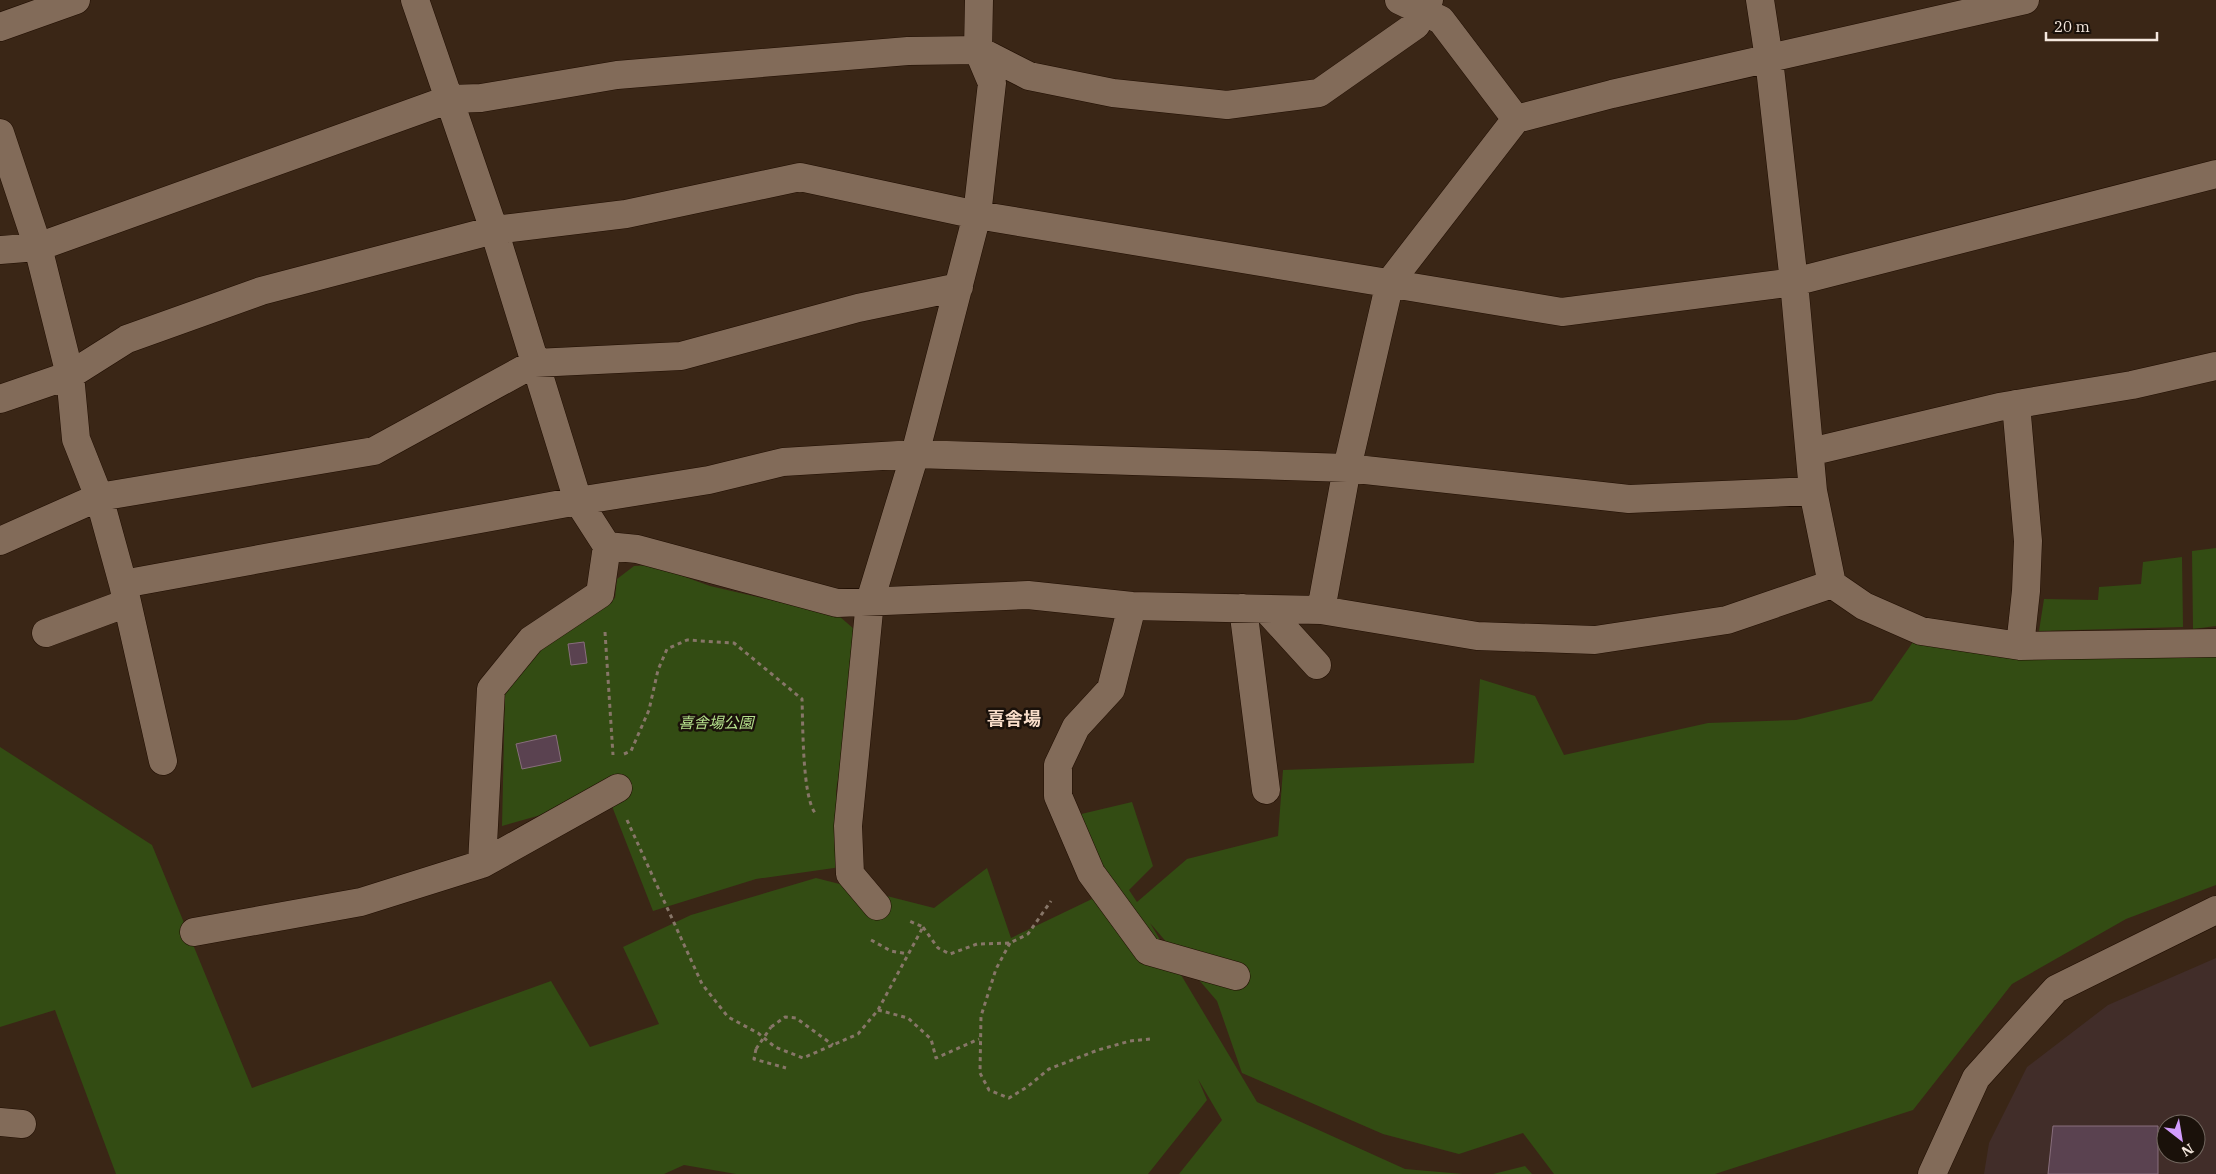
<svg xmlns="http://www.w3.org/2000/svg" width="2216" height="1174" font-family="'IBM Plex Serif','Noto Sans JP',serif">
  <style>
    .commercial { fill: #412d29; fill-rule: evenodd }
    .green { fill: #334c13 }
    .building { fill: #5a4250; stroke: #886e7c }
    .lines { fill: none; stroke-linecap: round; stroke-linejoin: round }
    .minor-casing { stroke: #200e02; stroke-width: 29 }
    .path { stroke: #877668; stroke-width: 3; stroke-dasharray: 4 4; stroke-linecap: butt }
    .minor { stroke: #826b59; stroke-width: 28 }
    .path-bridge { stroke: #877668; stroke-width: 3; stroke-dasharray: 4 4; stroke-linecap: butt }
    .labels { text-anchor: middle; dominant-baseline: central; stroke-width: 5; stroke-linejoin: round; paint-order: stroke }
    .park-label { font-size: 15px; font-style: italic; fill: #b5e08c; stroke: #1a110a }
    .quarter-label { font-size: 18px; font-weight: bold; fill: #f9deca; stroke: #1a110a }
  </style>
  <rect width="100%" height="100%" fill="#3a2616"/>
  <path class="commercial" d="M2216,958V1174H1984L1989,1143L2027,1067L2108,1005ZM2166,1124H2196V1154H2166Z"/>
  <path class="green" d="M2216,548V626L2193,629L2192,551Z
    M2182,557L2183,627L2039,631L2044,599L2098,600L2099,587L2141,584L2143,562Z
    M652,565L710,586L839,616L854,629L847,727L836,791L848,866L756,879L653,911L608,796L502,826L505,691L530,658L572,621L615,598L617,579L634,566Z
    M1913,642L2216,653V885L2126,919L2012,984L1913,1110L1715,1174H1554L1523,1133L1459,1154L1383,1134L1242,1073L1217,1001L1150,923L1257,1102L1405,1169L1463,1174H1179L1222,1120L1198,1079L1207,1100L1148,1174H736L684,1165L664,1174H116L55,1010L0,1027V747L152,845L252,1088L551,981L590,1047L659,1024L623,947L691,915L816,878L934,908L987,868L1011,938L1092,899L1073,866L1077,815L1132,802L1153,866L1129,890L1137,902L1187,859L1278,836L1283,770L1474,763L1480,679L1535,696L1564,755L1708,723L1796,720L1872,701Z
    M1525,1166L1532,1174H1493Z"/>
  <path class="building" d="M584,642L587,663L571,665L568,644Z
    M556,735L561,761L522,769L516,744Z
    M2053,1126H2158V1174H2048Z"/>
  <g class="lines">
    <defs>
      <path id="minor" d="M415,0L494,230L578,501L607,546L600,594L531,640L491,689L482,864L618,788
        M1399,0L1441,20L1516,119
        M1760,0L1769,59L1794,282L1813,491L1832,584L1864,606L1921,631L2020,646L2216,643
        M0,27L76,0
        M0,133L38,247L70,375L76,439L99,497L123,584L578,501L709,480L783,462L915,454L1347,468L1629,499L1813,491
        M0,250L38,247L450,99L481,98L617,75L908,51L978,50L1029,76L1113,93L1227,105L1319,93L1416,25L1429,0
        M0,399L70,375L127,339L261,291L494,230L626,214L800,177L977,215L1562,312L1794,282L2216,174
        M2016,404L2028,541L2026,591L2020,646
        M1810,452L1999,407L2132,385L2216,366
        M0,541L99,497L374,451L535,363L681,356L858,308L959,287
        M607,546L637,549L837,603L1028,595L1132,606L1321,610L1477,636L1595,640L1727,620L1832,584
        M123,584L163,761
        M1132,606L1111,689L1076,727L1058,765V796L1091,873L1148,951L1236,976
        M1243,608L1266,790
        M1266,609L1317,665
        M1321,610L1347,468L1390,282L1516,119L1612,94L2025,0
        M46,633L127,603
        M877,906L850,874L848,826L870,601L915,454L977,215L992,83L978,50L979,0
        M194,932L361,902L482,864
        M0,1122L22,1124
        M1932,1174L1976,1078L2056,989L2216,910"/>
    </defs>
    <use href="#minor" class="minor-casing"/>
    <path class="path" d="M605,632L613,755
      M624,754L631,751L649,710L658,670L667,649L687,640L734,643L802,699C803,723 802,799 816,814
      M627,820L702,984L728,1017L758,1033L775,1047L803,1058L858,1034L878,1010L923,927L907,920
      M923,927L938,948L950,954L977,944L1010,943L1028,934L1051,901
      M871,940L891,951L908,954
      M1010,943L996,969L981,1016L980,1073L989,1090L1009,1098L1027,1087L1049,1069L1098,1050L1130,1041L1150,1039
      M878,1010L908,1018L931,1039L936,1058L979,1039
      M771,1027L785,1017L796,1018L833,1045
      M756,1049L754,1059L786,1068"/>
    <use href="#minor" class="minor"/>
    <path class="path-bridge" d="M756,1049L771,1027"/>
  </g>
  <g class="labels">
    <g class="park-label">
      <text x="716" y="722">喜舎場公園</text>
    </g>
    <g class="quarter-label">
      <text x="1014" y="718">喜舎場</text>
    </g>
  </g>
  <g transform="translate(2181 1139) rotate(149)"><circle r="24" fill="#1a110a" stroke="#72675f"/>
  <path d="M0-4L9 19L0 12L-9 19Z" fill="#d29cfd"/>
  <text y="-8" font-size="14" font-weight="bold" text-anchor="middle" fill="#f5e8de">N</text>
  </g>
  <path d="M2046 32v8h111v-8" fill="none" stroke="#f5e8de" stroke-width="2.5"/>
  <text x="2054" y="32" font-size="15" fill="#f5e8de" stroke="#1a110a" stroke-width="4" paint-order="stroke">20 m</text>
</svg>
